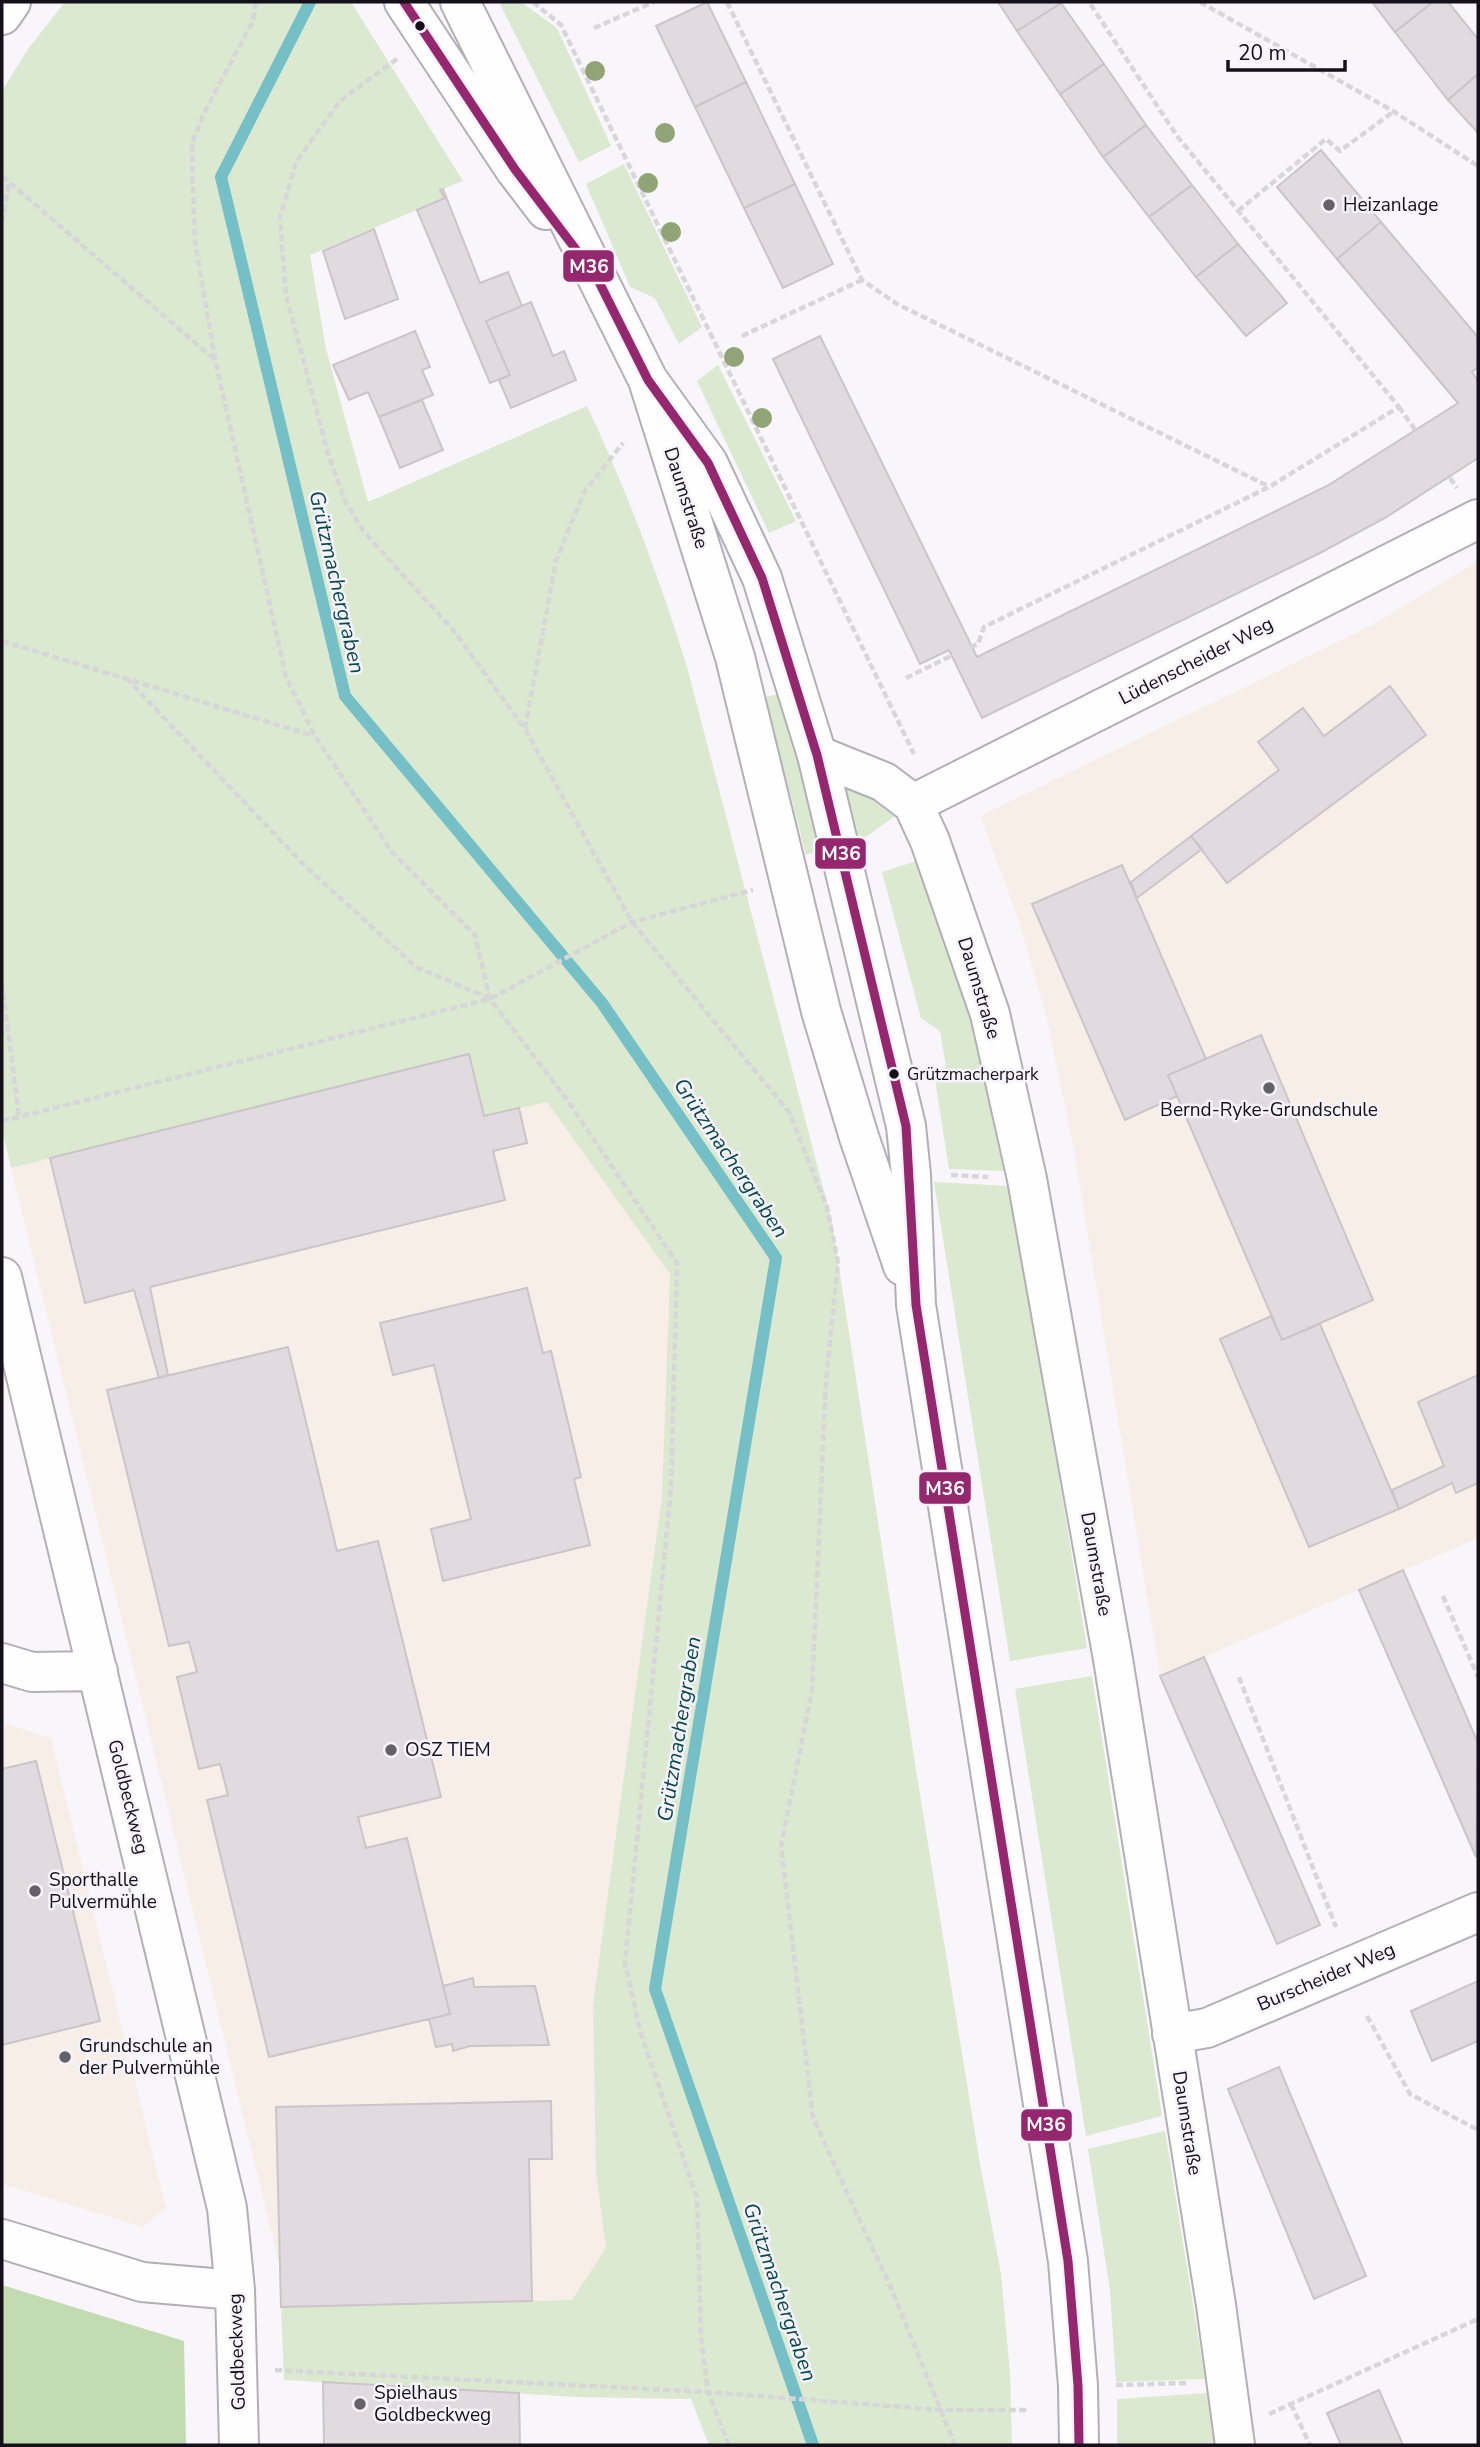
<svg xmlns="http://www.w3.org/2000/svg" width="1480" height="2447" font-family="'Nunito Sans',sans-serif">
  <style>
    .education { fill: #f7eee7 }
    .green { fill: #dae9cf }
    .forest { fill: #c3dbb0 }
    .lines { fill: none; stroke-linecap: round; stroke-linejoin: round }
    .stream { stroke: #75c0c6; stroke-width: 12 }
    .building { fill: #e1dadf; stroke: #cbc4c9; stroke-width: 2 }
    .minor-casing { stroke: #b2afb6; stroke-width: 42 }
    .major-casing { stroke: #b2afb6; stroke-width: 42 }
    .path { stroke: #d7d6d8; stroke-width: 4.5; stroke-dasharray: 7 3.5; stroke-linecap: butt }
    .minor { stroke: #fefefe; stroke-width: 38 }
    .major { stroke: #fefefe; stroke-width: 38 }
    .bus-1-casing { stroke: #f7f3fd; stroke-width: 14 }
    .bus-1 { stroke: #95276e; stroke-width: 9 }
    .tree { fill: #90a475 }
    .bus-dot { fill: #15111a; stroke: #f7f3fd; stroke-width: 2.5 }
    .poi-dot { fill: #646169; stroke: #f7f3fd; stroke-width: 2.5 }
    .labels { text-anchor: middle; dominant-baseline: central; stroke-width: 5; stroke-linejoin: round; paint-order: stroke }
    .bus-label { font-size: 17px; fill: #15111a; stroke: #f7f3fd; text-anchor: start }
    .poi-label { font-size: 19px; fill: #15111a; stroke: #f7f3fd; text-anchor: start }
    .street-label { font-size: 19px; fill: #15111a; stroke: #f7f3fd }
    .water-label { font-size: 21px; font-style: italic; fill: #06494d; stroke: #f7f3fd }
    .line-badge { stroke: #f7f3fd; stroke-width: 2.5 }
    .badge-label { font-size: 19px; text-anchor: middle; font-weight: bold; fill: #fff }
  </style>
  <rect width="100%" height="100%" fill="#f8f5fb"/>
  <path class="education" d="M1478,561V1538L1160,1676L1075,1156L1047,1019L1018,918L980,816L1372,625Z
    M469,1054L484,1116L547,1102L670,1274L662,1496L593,2004L596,2173L606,2248L573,2300L281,2307L279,2263L11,1168Z
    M2,1723L51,1738L166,2208L143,2227L2,2184Z"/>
  <path class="green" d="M65,2H351L463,181L440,190L445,198L310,255L326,349L368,502L587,406C627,491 659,577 687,667L832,1222L917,1776L980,2164L1001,2274L1010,2373L1012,2445H709L691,2399L578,2397L284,2380L281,2307L572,2300L606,2248L596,2173L593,2004L662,1496L670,1274L547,1102L484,1116L469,1054L11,1168L2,1129V91L28,49Z
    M505,2H521L557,28L611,146L579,162L500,4Z
    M624,164L702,327L679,344L655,298L630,287L586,184Z
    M718,365L796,521L769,533L697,381Z
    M779,694L822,850L806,855L765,697Z
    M842,773L905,814L895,816L859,842Z
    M923,859L967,979L1009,1171L949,1169L934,1073L946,1067L940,1031L921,1018L882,872Z
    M934,1182L1011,1186L1087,1648L1010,1661Z
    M1092,1676L1162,2116L1086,2136L1015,1689Z
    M1165,2131L1205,2379L1116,2382L1110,2290L1088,2149Z
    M1208,2393L1214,2445H1117V2399Z"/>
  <path class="forest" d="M2,2285L184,2341L186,2445H2Z"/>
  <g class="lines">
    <path class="stream" d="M310,2L221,177L345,696L602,1003L776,1258L655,1989L813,2445"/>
  </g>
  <path class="building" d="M707,2L746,82L695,107L656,26Z
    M998,2H1060L1061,3L1017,31Z
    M1372,2H1433L1395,32Z
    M1433,2H1448L1478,39V74L1448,100L1395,32Z
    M1061,3L1104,64L1060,94L1017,31Z
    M1104,64L1146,125L1103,157L1060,94Z
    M1478,74V133L1448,100Z
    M746,82L795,184L744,208L695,107Z
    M1146,125L1192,185L1149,217L1103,157Z
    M1321,150L1381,222L1337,259L1277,187Z
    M795,184L833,264L783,288L744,208Z
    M1192,185L1238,244L1196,277L1149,217Z
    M443,189L480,283L508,272L522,306L486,321L510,375L490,383L417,210L445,198L440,190Z
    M1381,222L1478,337V367L1472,372L1478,381V458L1385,518L1320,553L982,718L949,650L920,664L773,359L820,336L977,657L1327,486L1458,403L1337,259Z
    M374,229L398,299L345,319L323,251Z
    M1238,244L1287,303L1246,336L1196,277Z
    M531,302L553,356L564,351L576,380L511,408L499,380L510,375L486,321Z
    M415,331L430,367L422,370L433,395L379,417L368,392L349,400L333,365Z
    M422,400L443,450L400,468L379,417Z
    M1390,686L1426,735L1227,883L1191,836L1279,770L1258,742L1303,708L1324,736Z
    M1191,836L1202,849L1137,898L1131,882Z
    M1122,865L1206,1059L1168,1075L1177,1096L1125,1120L1032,904Z
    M1261,1035L1373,1300L1282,1340L1168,1075Z
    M469,1054L484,1116L519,1108L527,1143L493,1151L505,1200L150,1287L168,1375L159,1378L134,1290L85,1303L50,1158Z
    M527,1288L543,1353L551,1351L581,1477L574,1479L590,1545L443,1581L431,1529L471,1519L434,1365L393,1375L380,1323Z
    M1271,1316L1282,1340L1320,1324L1399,1509L1309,1547L1220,1339Z
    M288,1347L337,1551L378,1541L441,1797L358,1817L366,1848L407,1838L450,2014L269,2057L207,1800L228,1795L220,1764L199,1769L177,1677L197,1672L189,1642L169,1646L107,1390Z
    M1478,1375V1483L1456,1493L1452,1483L1399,1509L1392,1490L1444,1466L1418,1402Z
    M1403,1570L1478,1743L1476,1857L1359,1590Z
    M1204,1657L1320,1925L1277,1944L1160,1676Z
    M36,1761L100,2021L2,2045V1769Z
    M473,1978L474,1987L535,1986L549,2045L470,2046L453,2051L452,2044L436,2047L429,2019L450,2014L443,1986Z
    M1478,1981V2041L1432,2061L1411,2011Z
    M1279,2067L1366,2276L1314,2299L1228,2089Z
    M551,2101L552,2159H529L532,2301L281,2307L276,2107Z
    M323,2382L519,2393L520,2445H324Z
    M1379,2390L1403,2445H1341L1327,2413Z"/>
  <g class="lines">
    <defs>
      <path id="minor" d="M2,15L11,2
        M817,755L884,782L913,804L930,841L990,1014L1027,1179L1113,1659L1216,2305L1235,2445
        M913,804L1478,519
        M2,1277L227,2208L235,2290L239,2445
        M2,1663L32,1672L98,1671
        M1172,2034L1207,2028L1478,1912
        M2,2239L142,2282L235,2290"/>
      <path id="major" d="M404,2L514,168L546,210
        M460,2L648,380L735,657L821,1011L859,1137L903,1266
        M648,380L708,463L762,578L817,755L906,1126L911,1175L916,1305L1068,2261L1078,2386L1079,2445"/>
    </defs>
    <use href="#minor" class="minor-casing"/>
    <use href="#major" class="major-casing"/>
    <path class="path" d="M256,2L253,21L204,113L192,143L193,191L195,242L215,359L286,677L315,736L392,852L475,935L490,999L568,1101L677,1263L671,1489L625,1963L641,2034L697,2198L701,2337L708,2392L729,2445
      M533,2L561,25L914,754
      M727,2L862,280L897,304L1268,486
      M1200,2L1393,111L1478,166
      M594,28L654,2
      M397,59L340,101L296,162L280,218L286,295L329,457L345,501L364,532L454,631L525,729L632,922L789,1112L827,1207L838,1263L826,1381L812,1691L781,1846L813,2118L891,2288L955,2445
      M2,176L214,359
      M1238,211L1326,139L1340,151L1393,112
      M2,222L9,183
      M742,336L862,280
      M1399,407L1416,431
      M1450,478L1457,488
      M2,641L314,736
      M970,647L978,644L984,627L1269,487L1399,407L1177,136L1089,2
      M126,678L305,866L416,967L489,998
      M906,678L953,655
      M525,728L556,561L584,492L623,443
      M2,983L19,1116
      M2,1121L490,999L632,922L753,890
      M951,1175L988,1177
      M1443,1596L1478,1677
      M1239,1677L1336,1927
      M1367,2016L1410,2094L1478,2130
      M275,2370L708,2392L942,2410H1028
      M1116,2385L1188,2383
      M1291,2404L1310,2445
      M1269,2414L1478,2319"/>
    <use href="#minor" class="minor"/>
    <use href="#major" class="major"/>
    <defs>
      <path id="bus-1" d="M404,2L514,168L596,276L648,380L708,463L762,578L817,755L906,1126L916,1305L1068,2261L1078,2386L1079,2445"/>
    </defs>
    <use href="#bus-1" class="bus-1-casing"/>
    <use href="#bus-1" class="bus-1"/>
  </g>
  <g class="tree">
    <circle cx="595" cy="71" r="10"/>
    <circle cx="665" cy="133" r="10"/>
    <circle cx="648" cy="183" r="10"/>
    <circle cx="671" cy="232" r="10"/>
    <circle cx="734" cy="357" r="10"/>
    <circle cx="762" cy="418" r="10"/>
  </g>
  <g class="bus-dot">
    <circle cx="420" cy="26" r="6"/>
    <circle cx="894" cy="1074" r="6"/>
  </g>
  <g class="poi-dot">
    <circle cx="1329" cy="205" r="7"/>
    <circle cx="1269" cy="1088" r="7"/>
    <circle cx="391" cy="1750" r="7"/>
    <circle cx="35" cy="1891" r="7"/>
    <circle cx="65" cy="2057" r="7"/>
    <circle cx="360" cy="2404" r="7"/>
  </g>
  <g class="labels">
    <g class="bus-label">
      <text x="907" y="1074">Grützmacherpark</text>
    </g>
    <g class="poi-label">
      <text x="1343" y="205">Heizanlage</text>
      <text x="1269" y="1110" text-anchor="middle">Bernd-Ryke-Grundschule</text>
      <text x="405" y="1750">OSZ TIEM</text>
      <text x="49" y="1880">Sporthalle<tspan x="49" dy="22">Pulvermühle</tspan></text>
      <text x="79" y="2046">Grundschule an<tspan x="79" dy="22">der Pulvermühle</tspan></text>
      <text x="374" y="2393">Spielhaus<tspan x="374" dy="22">Goldbeckweg</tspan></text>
    </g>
    <g class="street-label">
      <text transform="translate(686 498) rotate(72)">Daumstraße</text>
      <text transform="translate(1196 661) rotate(-27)">Lüdenscheider Weg</text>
      <text transform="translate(979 988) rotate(73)">Daumstraße</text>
      <text transform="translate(1096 1564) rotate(80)">Daumstraße</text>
      <text transform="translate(128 1797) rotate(76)">Goldbeckweg</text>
      <text transform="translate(1326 1977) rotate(-23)">Burscheider Weg</text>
      <text transform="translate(1187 2123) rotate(81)">Daumstraße</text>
      <text transform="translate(237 2352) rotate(-92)">Goldbeckweg</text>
    </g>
    <g class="water-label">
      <text transform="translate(337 582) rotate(77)">Grützmachergraben</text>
      <text transform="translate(731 1158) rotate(56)">Grützmachergraben</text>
      <text transform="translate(679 1729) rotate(-81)">Grützmachergraben</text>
      <text transform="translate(780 2292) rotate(71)">Grützmachergraben</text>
    </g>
  </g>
  <g class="line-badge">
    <rect x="562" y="249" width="53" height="34" rx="7" fill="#95276e"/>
    <rect x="814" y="837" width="53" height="33" rx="7" fill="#95276e"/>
    <rect x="918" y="1471" width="54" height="34" rx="7" fill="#95276e"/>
    <rect x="1020" y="2108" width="53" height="34" rx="7" fill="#95276e"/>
  </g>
  <g class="badge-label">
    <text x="589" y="273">M36</text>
    <text x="841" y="860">M36</text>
    <text x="945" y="1495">M36</text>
    <text x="1046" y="2131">M36</text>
  </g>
  <rect width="1480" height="2447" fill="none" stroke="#15111a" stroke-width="7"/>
  <path d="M1228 60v10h117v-10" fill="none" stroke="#15111a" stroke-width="3.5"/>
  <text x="1238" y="60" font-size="21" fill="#15111a" stroke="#f7f3fd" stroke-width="5" paint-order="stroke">20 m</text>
</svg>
